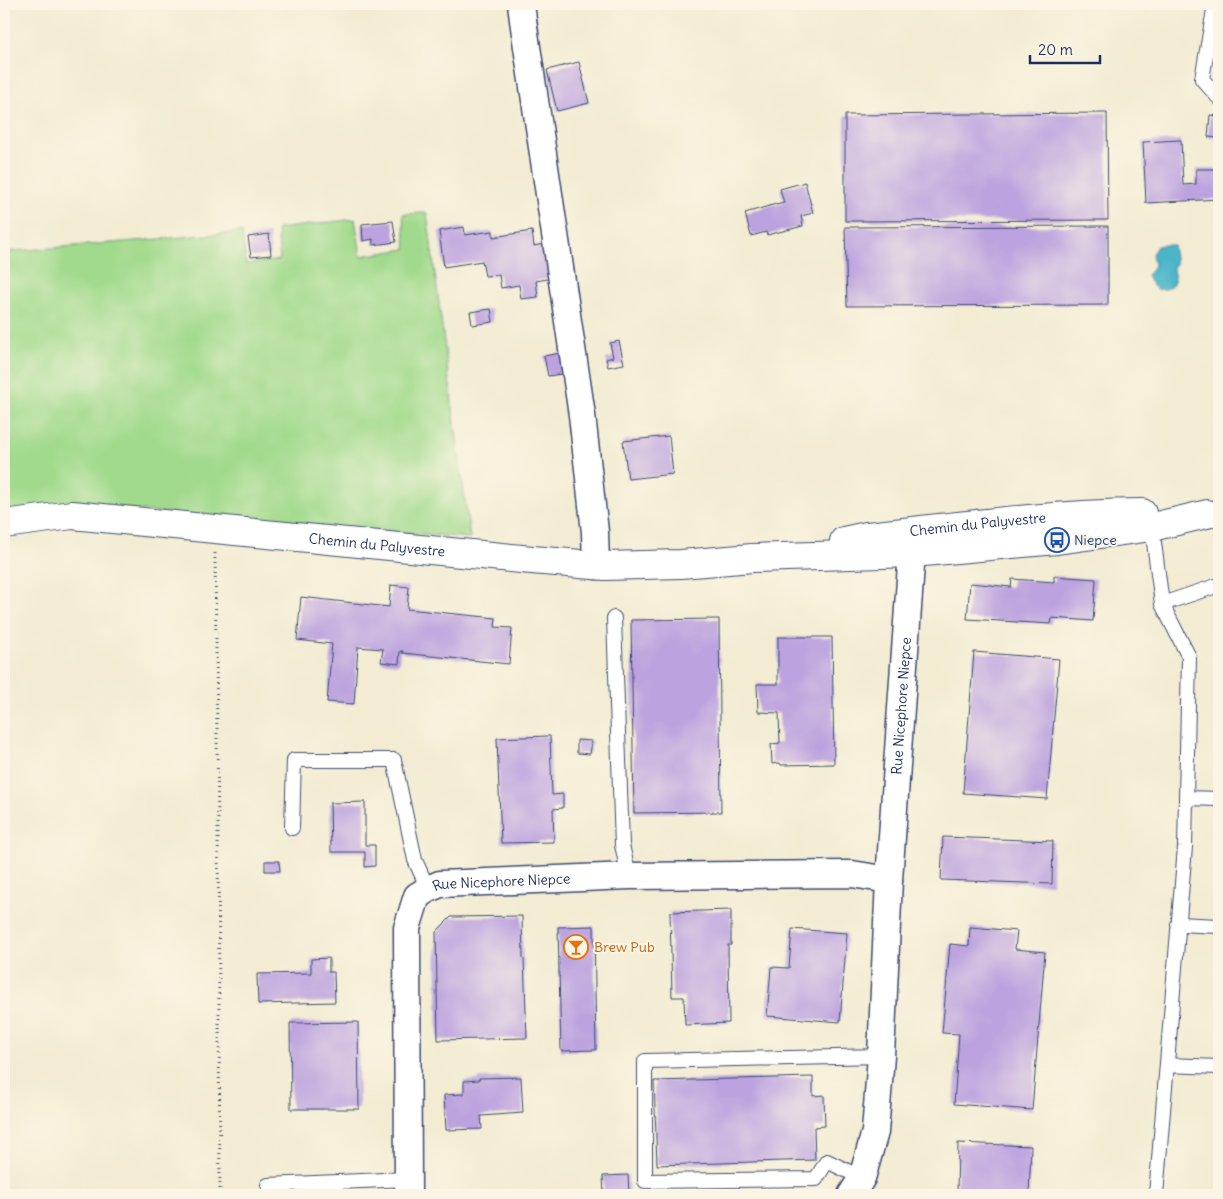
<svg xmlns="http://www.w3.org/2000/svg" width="1223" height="1199" font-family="Delius,sans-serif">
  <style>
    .green { fill: #a1da8c; stroke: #5e8475 }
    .water { fill: #4cb6c9; stroke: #347294 }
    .building { fill: #bca3df }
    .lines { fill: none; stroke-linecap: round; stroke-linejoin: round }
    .service-casing { stroke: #3b4b70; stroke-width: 16 }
    .minor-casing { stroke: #3b4b70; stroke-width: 29 }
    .tertiary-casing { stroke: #3b4b70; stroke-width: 30 }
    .path { stroke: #3b4b70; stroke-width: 3; stroke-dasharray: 1 4; stroke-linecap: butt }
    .service { stroke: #fff; stroke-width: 14 }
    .minor { stroke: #fff; stroke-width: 26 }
    .tertiary { stroke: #fff; stroke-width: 28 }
    .labels { text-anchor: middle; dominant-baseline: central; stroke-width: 4; stroke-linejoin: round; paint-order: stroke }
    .street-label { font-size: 14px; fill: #1b2f5e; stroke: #fcf5e5 }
    .transit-label { font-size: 14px; fill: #164399; stroke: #fcf5e5; text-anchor: start }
    .food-label { font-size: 14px; fill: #c56008; stroke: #fcf5e5; text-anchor: start }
  </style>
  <rect width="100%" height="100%" fill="#fcf5e5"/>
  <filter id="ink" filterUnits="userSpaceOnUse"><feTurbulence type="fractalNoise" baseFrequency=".02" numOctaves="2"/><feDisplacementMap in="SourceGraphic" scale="10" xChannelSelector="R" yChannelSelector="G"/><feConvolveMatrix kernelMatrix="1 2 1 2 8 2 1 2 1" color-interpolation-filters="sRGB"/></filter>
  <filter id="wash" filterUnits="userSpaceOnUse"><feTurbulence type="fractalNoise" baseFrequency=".0096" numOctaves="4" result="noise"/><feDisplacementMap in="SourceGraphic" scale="20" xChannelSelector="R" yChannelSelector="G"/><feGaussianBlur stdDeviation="1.12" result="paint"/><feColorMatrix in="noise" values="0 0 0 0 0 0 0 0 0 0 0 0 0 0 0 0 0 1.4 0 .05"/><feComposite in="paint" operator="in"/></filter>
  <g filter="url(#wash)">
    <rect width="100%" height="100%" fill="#f3ecd3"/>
    <path class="green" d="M427,213L470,538L72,505L4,514V252L242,232L246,264L280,260L277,229L355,219L361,256L406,249L403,214Z"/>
    <path class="water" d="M1162,245H1173L1176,265L1173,267C1173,272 1176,278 1173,283C1172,285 1170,287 1167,288C1157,293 1150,285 1147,275C1156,266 1154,265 1152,254L1157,246Z"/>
    <g id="blocks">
      <path class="building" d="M579,62L589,103L557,111L547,70Z
        M1107,113L1108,220L845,221V115Z
        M1210,115L1219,116V138L1208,137Z
        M1181,140L1183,185L1196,184V169H1218L1219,199L1146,203L1143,142Z
        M805,182L813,213L801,216L803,226L767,235L766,232L751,236L745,213L776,204V205L784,203L780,189Z
        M393,221L396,242L373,245V239L363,241L362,224Z
        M1108,226V305L847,306L845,227Z
        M464,227L465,235L493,231V237L532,231L534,246L548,243L553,278L536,281L538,297L521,299L519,285L501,288L499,275L485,276L482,261L444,267L439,231Z
        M269,234L271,255L251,257L248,237Z
        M491,309L493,322L472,325L470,312Z
        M619,341L624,364L608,367L606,359L613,357L610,343Z
        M566,352L568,373L548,376L544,356Z
        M669,436L673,474L628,479L623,441Z
        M1054,576L1096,579L1093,621L1052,618L1051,624L967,619L970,583L1011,587L1012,579L1054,582Z
        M391,585L409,587L407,609L496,618L495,627L512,628L509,664L402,653L403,651H400L399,664L381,662L383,649L358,647L354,704L327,702L332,644L297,640L301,597L389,607Z
        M719,619L721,812L634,813L631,620Z
        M778,637H832L834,764L781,765L780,763L772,764L771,744L780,743L779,713L758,712L757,684H778Z
        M974,652L1059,659L1047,799L963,793Z
        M548,736H550L552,795L563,794V808L553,809L554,842L501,843L497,738Z
        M577,740L592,741L590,754L577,753Z
        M365,802V845H375V866L365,867V852H331L330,803Z
        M943,837L1053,841L1052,884L941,880Z
        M265,861H279L280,871H265Z
        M731,910V945H728L729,1023L685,1025L684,997H672L670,912Z
        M522,916L523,958L524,959L527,1038L438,1040L436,932L451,917Z
        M594,926L596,1050L561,1051L558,927Z
        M970,927L1017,931L1015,949L1045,952L1032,1110L954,1104L959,1034L942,1033L950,944L969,946Z
        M792,929L847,933L840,1022L767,1016L771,967L789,968Z
        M329,958V972H334L335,1002L258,1004L257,974L311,973V959Z
        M358,1022L359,1109H291L290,1023Z
        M521,1077L523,1113L481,1116L482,1129L446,1130L444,1095L464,1094V1081L479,1080V1078Z
        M813,1077V1096L824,1095L825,1126L814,1127L815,1160L657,1165L654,1081Z
        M958,1143L1031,1146L1029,1195H957Z
        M628,1175L629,1195H604L603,1176Z"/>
    </g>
  </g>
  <g filter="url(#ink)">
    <use href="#blocks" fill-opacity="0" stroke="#3b4b70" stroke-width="1"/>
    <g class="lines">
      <defs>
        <path id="service" d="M1215,4L1202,79L1219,98
          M1152,527L1162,604L1189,657L1185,847L1156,1195
          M1162,604L1219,585
          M614,618L622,845L629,876
          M1186,798L1219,799
          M292,828L294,760H394L415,860L428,889
          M1178,924L1219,926
          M1167,1065L1219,1067
          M862,1178L827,1161L816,1179L645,1181V1061L881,1056
          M268,1185L408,1179"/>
        <g id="minor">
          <path d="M521,4L523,20L582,415L595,532L596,566"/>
          <path id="s1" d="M408,1195L407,928L417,896L428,889L440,884L629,876L852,874L889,880"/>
          <path id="s2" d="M851,1195L862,1178L875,1132L881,1056L889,880L911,565L913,553L911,532"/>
        </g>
        <g id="tertiary">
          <path id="s3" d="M4,524L72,515L532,560L605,566L681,564L752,558L913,553L1057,540L1152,527L1207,514"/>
          <path id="s4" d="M844,541L867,536C959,526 1050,514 1142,513"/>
        </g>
      </defs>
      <use href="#service" class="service-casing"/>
      <use href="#minor" class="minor-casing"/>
      <use href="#tertiary" class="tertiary-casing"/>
      <path class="path" d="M215,553L218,825L220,1195"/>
      <use href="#service" class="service"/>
      <use href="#minor" class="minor"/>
      <use href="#tertiary" class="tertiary"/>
    </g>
  </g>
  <defs>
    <symbol id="bus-ring" viewBox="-11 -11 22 22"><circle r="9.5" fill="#fcf5e5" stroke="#1a4fb4" stroke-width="1.5"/><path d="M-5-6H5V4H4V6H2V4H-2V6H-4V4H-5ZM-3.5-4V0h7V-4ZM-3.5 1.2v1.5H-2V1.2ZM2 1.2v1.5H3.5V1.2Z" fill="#1a4fb4"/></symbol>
    <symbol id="bar-ring" viewBox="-11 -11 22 22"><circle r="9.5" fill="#fcf5e5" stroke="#e8710a" stroke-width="1.5"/><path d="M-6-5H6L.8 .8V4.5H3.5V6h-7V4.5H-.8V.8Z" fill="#e8710a"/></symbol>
  </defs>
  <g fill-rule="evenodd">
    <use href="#bus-ring" x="1043" y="526" width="28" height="28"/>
    <use href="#bar-ring" x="562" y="933" width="28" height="28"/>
  </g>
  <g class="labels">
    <g class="street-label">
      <text stroke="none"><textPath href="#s4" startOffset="135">Chemin du Palyvestre</textPath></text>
      <text stroke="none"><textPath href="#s3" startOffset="375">Chemin du Palyvestre</textPath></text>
      <text stroke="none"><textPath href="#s2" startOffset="495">Rue Nicephore Niepce</textPath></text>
      <text stroke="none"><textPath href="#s1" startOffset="388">Rue Nicephore Niepce</textPath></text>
    </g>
    <g class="transit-label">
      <text x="1074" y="540">Niepce</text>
    </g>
    <g class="food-label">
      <text x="594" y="947">Brew Pub</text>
    </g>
  </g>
  <rect width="1223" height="1199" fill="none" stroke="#fcf5e5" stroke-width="20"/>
  <path d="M1030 55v8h70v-8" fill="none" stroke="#1b2f5e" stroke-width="2.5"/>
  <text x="1038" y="55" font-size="15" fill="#1b2f5e" stroke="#fcf5e5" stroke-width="4" paint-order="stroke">20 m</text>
</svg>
